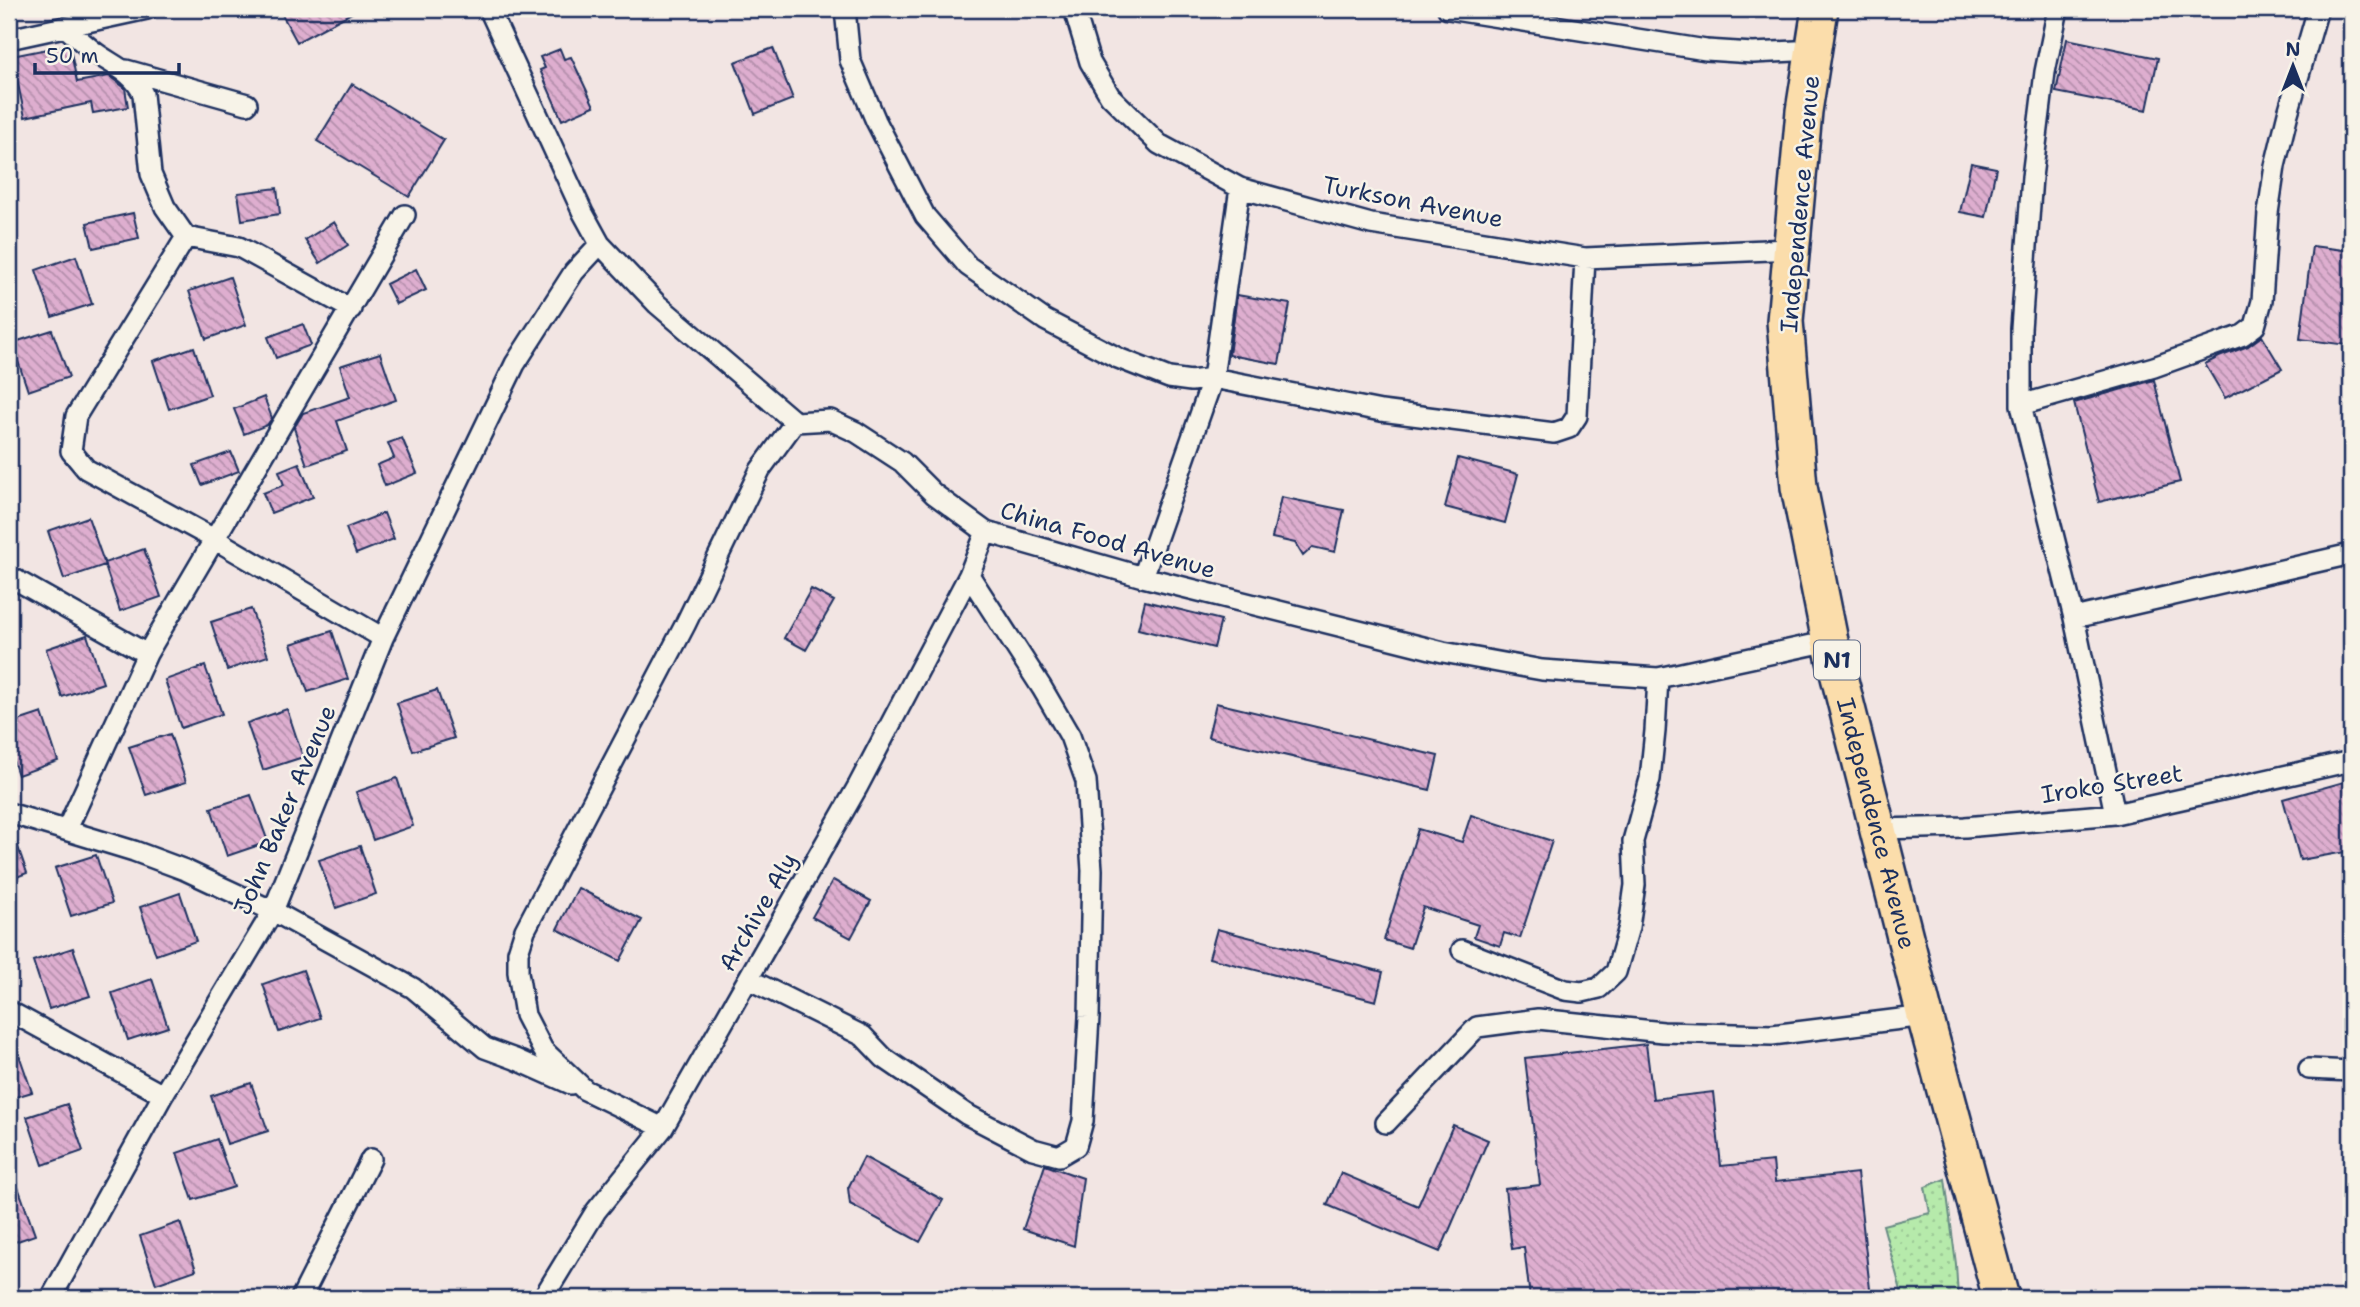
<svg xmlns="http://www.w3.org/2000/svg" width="2360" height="1307" font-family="'Shantell Sans',sans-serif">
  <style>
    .grass { fill: url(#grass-dots); stroke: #688c84; stroke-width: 2 }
    .building { fill: url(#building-back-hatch); stroke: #1b2f5e; stroke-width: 2 }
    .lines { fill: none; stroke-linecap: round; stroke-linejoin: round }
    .street-casing { stroke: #1b2f5e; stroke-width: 24 }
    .highway-casing { stroke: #1b2f5e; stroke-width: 40 }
    .street { stroke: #f7f3e8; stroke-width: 19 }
    .highway { stroke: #fbddab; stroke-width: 35 }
    .labels { text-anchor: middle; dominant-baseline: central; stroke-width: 5; stroke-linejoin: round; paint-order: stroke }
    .shield { fill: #f7f3e8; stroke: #5d6a87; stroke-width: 2 }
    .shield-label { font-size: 23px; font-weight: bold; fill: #1b2f5e }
    .street-label { font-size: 24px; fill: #1b2f5e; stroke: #f7f3e8 }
  </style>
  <defs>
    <pattern id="grass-dots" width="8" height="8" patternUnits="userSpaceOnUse" patternTransform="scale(1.75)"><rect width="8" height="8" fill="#b6eaab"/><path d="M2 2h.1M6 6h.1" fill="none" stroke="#9cc996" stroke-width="1.8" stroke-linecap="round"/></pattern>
    <pattern id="building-back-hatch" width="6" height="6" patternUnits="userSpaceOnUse" patternTransform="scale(1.75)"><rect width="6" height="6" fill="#deaecf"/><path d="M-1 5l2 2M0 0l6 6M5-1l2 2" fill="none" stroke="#b38eab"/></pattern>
  </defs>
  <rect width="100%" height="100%" fill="#f2e5e3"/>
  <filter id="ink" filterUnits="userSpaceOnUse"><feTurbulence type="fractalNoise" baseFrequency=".0143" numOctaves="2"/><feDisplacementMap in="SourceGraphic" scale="14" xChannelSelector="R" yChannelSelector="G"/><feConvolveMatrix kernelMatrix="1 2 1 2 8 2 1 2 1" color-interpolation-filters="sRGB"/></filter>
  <g filter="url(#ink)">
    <path class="grass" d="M1945,1179L1956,1264L1958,1298H1903L1883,1225L1930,1213L1925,1187Z"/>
    <path class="building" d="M279,9H359L297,42Z
      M2067,39L2158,58L2147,110L2056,92Z
      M67,45L70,48L77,82L109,76L125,88L128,107L93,113L91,103L25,117L12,56Z
      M773,48L793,99L755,114L735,62Z
      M560,49L564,59L571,57L594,106L562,120L540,70L545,68L540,57Z
      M352,84L444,140L409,197L317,141Z
      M1971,163L1996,168L1986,217L1960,212Z
      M277,188L280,214L242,220L238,193Z
      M133,213L139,238L93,248L87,223Z
      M334,222L348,245L320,263L305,240Z
      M2312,246L2351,251V314L2347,345L2300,339Z
      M76,256L92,304L52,317L36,270Z
      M416,269L426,290L396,304L386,284Z
      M230,277L246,325L206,339L189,291Z
      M1237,295L1290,304L1279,364L1229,355Z
      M303,324L311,345L276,358L268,337Z
      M52,330L69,377L28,391L12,343Z
      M2262,336L2282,369L2225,398L2205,364L2219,357L2248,346Z
      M194,347L210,395L169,409L153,361Z
      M380,353L396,400L337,421L347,451L307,465L294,428L303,413L350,397L340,366Z
      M2154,380L2180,482L2099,502L2074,403Z
      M264,397L272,418L267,425L244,434L234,409Z
      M402,438L417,473L385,486L377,465L394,458L388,443Z
      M231,452L239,471L202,485L194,465Z
      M1458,458L1518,474L1505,523L1445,507Z
      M299,463L313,497L271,513L263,493L284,485L279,471Z
      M1281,497L1344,510L1335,552L1313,547L1303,556L1295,543L1272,538Z
      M384,513L394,539L356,554L346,528Z
      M88,517L105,565L64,579L48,531Z
      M144,549L161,597L120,611L104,563Z
      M811,589L834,601L806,650L784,638Z
      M1145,601L1221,620L1214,648L1138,629Z
      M251,609L268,656L227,670L211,622Z
      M332,631L348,679L308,692L291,644Z
      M87,635L103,683L62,697L46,649Z
      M205,666L222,714L181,728L165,680Z
      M437,690L454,738L413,751L397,703Z
      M1216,703L1438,756L1430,790L1208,737Z
      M287,709L303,757L263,770L247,723Z
      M42,713L58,761L18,775L9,748V724Z
      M170,734L186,782L146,795L129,747Z
      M397,778L413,826L373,840L356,792Z
      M2351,780V851L2300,860L2283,799Z
      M251,795L268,842L227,856L211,808Z
      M1471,815L1552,841L1520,938L1504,933L1500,946L1474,937L1478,925L1423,907L1410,948L1384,940L1418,829L1462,842Z
      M9,827H11L27,873L9,880Z
      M360,846L376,894L336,908L319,860Z
      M96,855L112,903L71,916L55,868Z
      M833,880L871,901L851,938L812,917Z
      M578,888L642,920L620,961L557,929Z
      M180,893L196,941L156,955L140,907Z
      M1217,929L1383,972L1376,1001L1209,958Z
      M73,948L90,996L49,1009L33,961Z
      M303,970L320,1018L279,1032L263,984Z
      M152,979L168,1027L128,1040L112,993Z
      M11,1032L32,1092L9,1099V1033Z
      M1646,1044L1653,1099L1713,1092L1721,1166L1773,1161L1775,1182L1857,1173L1871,1298H1530L1524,1247L1512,1249L1505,1189L1540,1185L1525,1058Z
      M251,1083L268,1131L227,1144L211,1096Z
      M67,1104L83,1151L43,1165L27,1117Z
      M1453,1125L1488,1140L1440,1252L1327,1205L1341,1173L1418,1206Z
      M217,1139L234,1187L193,1200L177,1153Z
      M864,1157L943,1200L920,1242L850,1204L848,1188Z
      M1045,1165L1083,1178L1074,1246L1023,1229Z
      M11,1167L35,1235L9,1244V1168Z
      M180,1222L196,1270L156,1284L140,1236Z"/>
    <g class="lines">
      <defs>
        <path id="street" d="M489,9L583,213L600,244L657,304L795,422L830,420L856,432L902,462L934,494L986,532L1143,577L1443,652L1542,670L1658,678L1830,641
          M845,9L850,60L876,121L925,216L968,266L1045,320L1118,358L1169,378L1191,381L1213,378L1381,411L1554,433L1569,428L1577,416L1585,258
          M1074,9L1090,62L1110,96L1159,144L1240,188L1371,224L1585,258L1791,249
          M1448,9L1706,50L1753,53L1815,50
          M2058,9L2045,72L2032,177L2021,329V405L2074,618L2115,814
          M65,27C75,35 85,45 96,53C114,66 133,72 143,94L151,174L165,207L186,237L239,247L351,309
          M9,39L147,9
          M126,70L247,104
          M186,237L76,416L71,451L86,469L216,540L383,638
          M2021,405L2154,367L2243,335L2255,326L2262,301L2268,213L2275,166L2288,113L2318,9
          M9,576L147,654
          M1143,577L1213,378L1240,188
          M2074,618L2351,554
          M9,813L134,851L185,870L273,911L413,988L485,1048L515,1059L571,1084
          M67,829L147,654L405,215
          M1878,829L1965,827L2115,814L2351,761
          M1462,950L1565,990L1582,992L1599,988L1616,972L1629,927L1635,885L1633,841L1650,779L1655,731L1658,678
          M748,979L863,1036L884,1058L966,1114L1033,1149L1059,1156L1076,1146L1083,1121L1089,1017L1092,870L1086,781L1070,736L1042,688L969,575
          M9,1011L163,1095
          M2309,1069L2351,1071
          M1386,1123L1477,1027L1538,1019L1663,1032L1772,1035L1925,1016
          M663,1128L585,1090L543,1050L525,1015L518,972V952L525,930L685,625L760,470L795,422
          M51,1298L163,1095L273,911L383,638L515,364L574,272L600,244
          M301,1298L371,1159
          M543,1298L596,1211L663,1128L858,786L969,575L986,532"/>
        <g id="highway">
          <path id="s1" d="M1820,9L1804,111L1785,321L1799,487L1830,641L1925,1016L2001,1298"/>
        </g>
      </defs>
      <use href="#street" class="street-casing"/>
      <use href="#highway" class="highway-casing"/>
      <use href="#street" class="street"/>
      <use href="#highway" class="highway"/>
    </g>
  </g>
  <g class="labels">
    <rect class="shield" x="1814" y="640.5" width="46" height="39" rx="5"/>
    <g class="shield-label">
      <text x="1837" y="660">N1</text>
    </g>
    <g class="street-label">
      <text transform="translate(1413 202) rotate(11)">Turkson Avenue</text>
      <text transform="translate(1800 204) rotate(-85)">Independence Avenue</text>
      <text transform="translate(1108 540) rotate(16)">China Food Avenue</text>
      <text transform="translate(2112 784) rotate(-9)">Iroko Street</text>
      <text transform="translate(285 810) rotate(-67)">John Baker Avenue</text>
      <text stroke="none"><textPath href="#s1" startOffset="826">Independence Avenue</textPath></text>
      <text transform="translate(758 912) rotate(-60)">Archive Aly</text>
    </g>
  </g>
  <rect width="2360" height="1307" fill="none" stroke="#f7f3e8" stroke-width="35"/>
  <rect x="18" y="18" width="2325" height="1272" fill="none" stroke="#1b2f5e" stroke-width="2.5" filter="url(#ink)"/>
  <g transform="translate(2293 66)" stroke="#f7f3e8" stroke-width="5" paint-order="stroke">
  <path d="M0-5L12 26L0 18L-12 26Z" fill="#1b2f5e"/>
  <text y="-10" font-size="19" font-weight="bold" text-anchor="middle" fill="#1b2f5e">N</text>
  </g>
  <path d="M35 63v10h144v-10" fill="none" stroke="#1b2f5e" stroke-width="3.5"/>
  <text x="46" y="63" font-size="21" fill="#1b2f5e" stroke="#f7f3e8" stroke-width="5" paint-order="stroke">50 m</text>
</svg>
